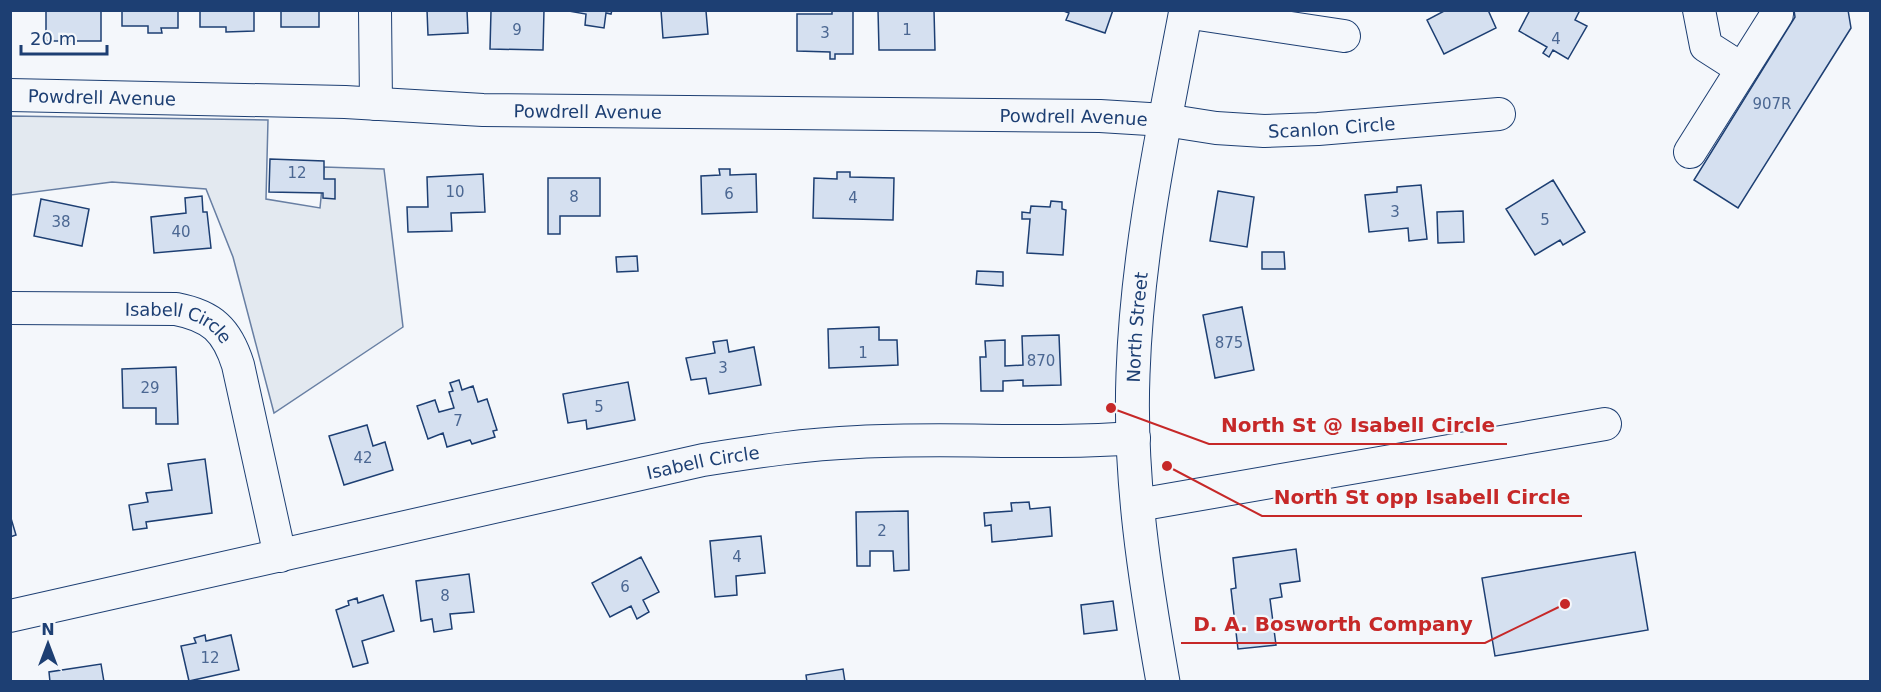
<svg xmlns="http://www.w3.org/2000/svg" width="1881" height="692" font-family="'DejaVu Sans',sans-serif">
  <style>
    .green { fill: #e3e9f0; stroke: #687fa3; stroke-width: 1.5 }
    .building { fill: #d5e0f0; stroke: #1d3f73; stroke-width: 1.5 }
    .lines { fill: none; stroke-linecap: round; stroke-linejoin: round }
    .minor-casing { stroke: #1d3f73; stroke-width: 34 }
    .major-casing { stroke: #1d3f73; stroke-width: 35 }
    .minor { stroke: #f4f7fb; stroke-width: 32 }
    .major { stroke: #f4f7fb; stroke-width: 33 }
    .labels { text-anchor: middle; dominant-baseline: central; stroke-width: 4.5; stroke-linejoin: round; paint-order: stroke }
    .number-label { font-size: 15px; fill: #4b6792 }
    .street-label { font-size: 18px; fill: #1d3f73; stroke: #f4f7fb }
    .leader { fill: none; stroke: #c62828; stroke-width: 2 }
    .callout-dot { fill: #c62828; stroke: #f4f7fb; stroke-width: 2 }
    .callout-label { font-size: 20px; text-anchor: middle; font-weight: bold; fill: #c62828; stroke: #f4f7fb; stroke-width: 4.5; stroke-linejoin: round; paint-order: stroke }
  </style>
  <rect width="100%" height="100%" fill="#f4f7fb"/>
  <path class="green" d="M10,116L268,120L266,199L320,208L324,167L384,169L403,327L274,413L233,257L206,189L112,182L11,195Z"/>
  <path class="building" d="M46,10H101V41H46Z
    M122,10H178V28H161L162,33H148V26H122Z
    M200,10H254V31L226,32V27H200Z
    M281,10H319V27H281Z
    M427,10H467L468,33L428,35Z
    M505,10H544L543,50L490,49L491,11Z
    M563,10H612L611,14L606,13L604,28L585,25L586,14Z
    M661,10L706,11L708,34L663,38Z
    M832,10H853V54H835V59H830V52L797,51V14H832Z
    M878,10H934L935,50H879Z
    M1061,10H1113L1105,33L1066,20L1069,13Z
    M1446,10H1488L1496,28L1444,54L1427,20Z
    M1530,10H1580L1575,20L1587,26L1568,59L1553,50L1549,57L1543,53L1547,47L1519,31Z
    M1794,10H1848L1851,28L1738,208L1694,180L1795,17Z
    M270,159L324,161V179H335V199L323,198V193L269,192Z
    M719,169H730V175L756,174L757,212L702,214L701,176L720,175Z
    M837,172H850V177L894,178L893,220L813,218L814,178L837,179Z
    M483,174L485,212L451,213L452,231L408,232L407,207H428L427,177Z
    M548,178H600V216H560V234H548Z
    M1553,180L1585,232L1563,245L1560,240L1535,255L1506,209Z
    M1421,185L1427,239L1409,241L1408,228L1369,232L1365,195L1397,192V187Z
    M1218,191L1254,197L1247,247L1210,241Z
    M202,196L203,212H207L211,248L154,253L151,217L186,213L185,198Z
    M41,199L89,209L82,246L34,236Z
    M1051,201L1062,202V209L1066,210L1063,255L1027,253L1030,219H1022V212L1030,213L1031,206L1050,207Z
    M1463,211L1464,242L1438,243L1437,212Z
    M1262,252H1284L1285,269H1262Z
    M637,256L638,271L617,272L616,257Z
    M977,271L1003,272V286L976,284Z
    M1242,307L1254,370L1215,378L1203,315Z
    M879,327V340H897L898,365L829,368L828,329Z
    M1059,335L1061,385L1023,386V380L1003,381V391H981L980,357H986L985,341L1005,340V366L1023,365L1022,336Z
    M727,340L729,352L754,347L761,385L709,394L706,378L691,380L686,358L715,353L713,342Z
    M176,367L178,424H156V408H123L122,369Z
    M459,380L462,390L473,386L478,402L487,399L497,430L493,431L495,437L472,444L470,440L447,447L443,433L428,439L417,406L435,400L439,412L454,408L449,392L453,391L450,383Z
    M628,382L635,420L587,429L586,420L568,423L563,394Z
    M367,425L373,446L385,442L393,470L344,485L329,436Z
    M205,459L212,513L146,522L147,528L133,530L129,505L148,502L146,493L172,490L168,464Z
    M1029,502L1030,509L1050,507L1052,536L992,542L991,525L985,526L984,513L1012,511L1011,503Z
    M908,511L909,570L894,571L893,551H870V566H857L856,512Z
    M10,515L16,535L10,537Z
    M761,536L765,573L736,576L737,595L715,597L710,541Z
    M1296,549L1300,581L1280,584L1282,597L1270,599L1276,645L1238,649L1231,589L1236,588L1233,558Z
    M1635,552L1648,630L1495,656L1482,578Z
    M641,557L659,592L643,600L649,612L637,619L631,606L610,617L592,583Z
    M469,574L474,612L450,614L452,629L434,632L432,619L421,621L416,581Z
    M383,595L394,631L362,641L368,663L353,667L336,610L349,605L348,601L357,598L358,603Z
    M1113,601L1117,630L1084,634L1081,605Z
    M205,635L206,641L231,635L239,670L189,681L181,646L196,643L194,638Z
    M101,664L104,682H50L49,672Z
    M843,669L845,682H807L806,675Z"/>
  <g class="lines">
    <defs>
      <g id="minor">
        <path d="M375,10L376,104"/>
        <path d="M1699,10L1706,46L1742,69"/>
        <path d="M1185,12L1344,36"/>
        <path id="s1" d="M10,95L345,102L483,110L1100,116L1165,120L1216,128L1264,131L1318,129L1499,114"/>
        <path d="M1690,152L1777,14L1776,10"/>
        <path id="s2" d="M10,308L176,309C212,316 227,330 238,365L280,556"/>
        <path d="M1138,505L1605,424"/>
        <path id="s3" d="M10,616L703,460C754,452 806,444 858,442C950,437 1042,445 1134,438"/>
      </g>
      <g id="major">
        <path id="s4" d="M1163,682C1145,580 1129,478 1133,374C1137,252 1163,131 1186,10"/>
      </g>
    </defs>
    <use href="#minor" class="minor-casing"/>
    <use href="#major" class="major-casing"/>
    <use href="#minor" class="minor"/>
    <use href="#major" class="major"/>
  </g>
  <g class="labels">
    <g class="number-label">
      <text x="517" y="30">9</text>
      <text x="907" y="30">1</text>
      <text x="825" y="33">3</text>
      <text x="1556" y="39">4</text>
      <text x="1772" y="104">907R</text>
      <text x="297" y="173">12</text>
      <text x="455" y="192">10</text>
      <text x="729" y="194">6</text>
      <text x="574" y="197">8</text>
      <text x="853" y="198">4</text>
      <text x="1395" y="212">3</text>
      <text x="1545" y="220">5</text>
      <text x="61" y="222">38</text>
      <text x="181" y="232">40</text>
      <text x="1229" y="343">875</text>
      <text x="863" y="353">1</text>
      <text x="1041" y="361">870</text>
      <text x="723" y="368">3</text>
      <text x="150" y="388">29</text>
      <text x="599" y="407">5</text>
      <text x="458" y="421">7</text>
      <text x="363" y="458">42</text>
      <text x="882" y="531">2</text>
      <text x="737" y="557">4</text>
      <text x="625" y="587">6</text>
      <text x="445" y="596">8</text>
      <text x="210" y="658">12</text>
    </g>
    <g class="street-label">
      <text stroke="none"><textPath href="#s1" startOffset="92">Powdrell Avenue</textPath></text>
      <text stroke="none"><textPath href="#s1" startOffset="578">Powdrell Avenue</textPath></text>
      <text stroke="none"><textPath href="#s1" startOffset="1064">Powdrell Avenue</textPath></text>
      <text stroke="none"><textPath href="#s1" startOffset="1323">Scanlon Circle</textPath></text>
      <text stroke="none"><textPath href="#s4" startOffset="357">North Street</textPath></text>
      <text stroke="none"><textPath href="#s2" startOffset="172">Isabell Circle</textPath></text>
      <text stroke="none"><textPath href="#s3" startOffset="710">Isabell Circle</textPath></text>
    </g>
  </g>
  <path class="leader" d="M1111 408L1209 444H1507M1167 466L1262 516H1582M1565 604L1485 643H1181"/>
  <g class="callout-dot">
    <circle cx="1111" cy="408" r="6"/>
    <circle cx="1167" cy="466" r="6"/>
    <circle cx="1565" cy="604" r="6"/>
  </g>
  <g class="callout-label">
    <text x="1358" y="432">North St @ Isabell Circle</text>
    <text x="1422" y="504">North St opp Isabell Circle</text>
    <text x="1333" y="631">D. A. Bosworth Company</text>
  </g>
  <rect width="1881" height="692" fill="none" stroke="#1d3f73" stroke-width="24"/>
  <g transform="translate(48 644)" stroke="#f4f7fb" stroke-width="4.5" paint-order="stroke">
  <path d="M0-4.5L10 22L0 15L-10 22Z" fill="#1d3f73"/>
  <text y="-9" font-size="16" font-weight="bold" text-anchor="middle" fill="#1d3f73">N</text>
  </g>
  <path d="M21 45v9h86v-9" fill="none" stroke="#1d3f73" stroke-width="3"/>
  <text x="30" y="45" font-size="18" fill="#1d3f73" stroke="#f4f7fb" stroke-width="4.5" paint-order="stroke">20 m</text>
</svg>
